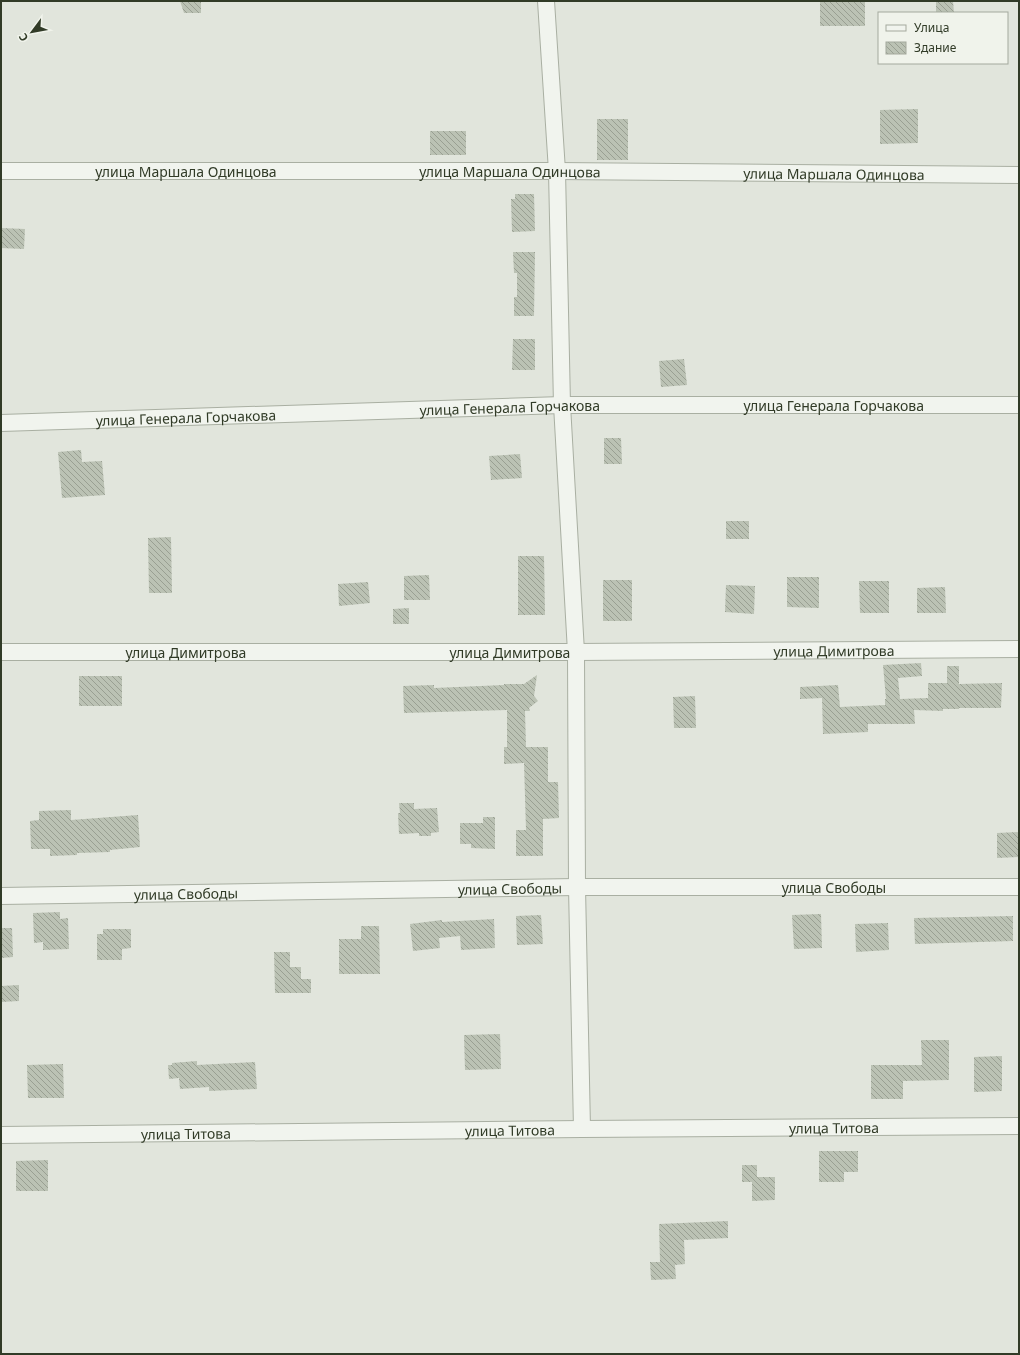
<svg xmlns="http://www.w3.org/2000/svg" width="1020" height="1355" font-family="'Noto Sans',sans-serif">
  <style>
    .building { fill: url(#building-back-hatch) }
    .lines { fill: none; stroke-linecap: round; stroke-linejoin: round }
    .minor-casing { stroke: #a9afa2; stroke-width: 18 }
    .minor { stroke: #f1f4ee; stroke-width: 16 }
    .labels { text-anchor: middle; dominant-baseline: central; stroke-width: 3.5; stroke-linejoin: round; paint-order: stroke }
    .street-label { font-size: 14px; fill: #313b27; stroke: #f0f3eb }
  </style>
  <defs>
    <pattern id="building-back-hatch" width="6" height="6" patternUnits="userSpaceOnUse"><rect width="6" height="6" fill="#bbc2b4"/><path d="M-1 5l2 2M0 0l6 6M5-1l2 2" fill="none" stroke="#999f92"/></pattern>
  </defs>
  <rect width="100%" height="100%" fill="#e1e5dc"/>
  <path class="building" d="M180,1H201V13H184Z
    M820,1H865V26H820Z
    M936,1H953L954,13H936Z
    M918,109V143L880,144V110Z
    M597,119H628V160H597Z
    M430,131H466V155H430Z
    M515,194H534L535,231L512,232L511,199H515Z
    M1,228L25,229L24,249L1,248Z
    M513,252H535L534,316H514V297H517V273H514Z
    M513,339H535V370H512Z
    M684,359L687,385L661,387L659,361Z
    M604,438H621L622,464H604Z
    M81,450L82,462L102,461L105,495L62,498L58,452Z
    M520,454L522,478L491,480L489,456Z
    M726,521H749V539H726Z
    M171,537L172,593H149L148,538Z
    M518,556H544L545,615H518Z
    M429,575L430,600H404V576Z
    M787,577H819V608L787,607Z
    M603,580H632V621H603Z
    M859,581H889V613H860Z
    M368,582L370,603L339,606L338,584Z
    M726,585L755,586L754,614L725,612Z
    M945,587L946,613H917V588Z
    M409,608V624H393V609Z
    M921,663L922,676L898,678L900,699L928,698V683H947V666H959V684L1002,683L1001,708H959V709H943V711L914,710L915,724H868V732L823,734L822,698L800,699V687L838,685L840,707L885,705V699H886L883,665Z
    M537,675L534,696L538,701L529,708L530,711H525L526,747H548V782H558L559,818L543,819V856H516V830H526L524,763L504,764V747H507V710L404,713L403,686L434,685V688L504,685V684H524Z
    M79,676H122V706H79Z
    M695,696L696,728H674L673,697Z
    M399,803H414V809L437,808L439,832L431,833V836H419V833L399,834L398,813H400Z
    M71,810V820L138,815L140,847L110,850V852L77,853V855L50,856V849H31L30,821L39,820V811Z
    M483,817H495V849L471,848V844H460V823H483Z
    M1019,832V857L997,858V833Z
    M60,912V919L68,918L69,949L43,950V942L34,943L33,913Z
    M821,914L822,948L794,949L792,915Z
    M541,915L543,944L517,945L516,916Z
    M1013,916V941L915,944L914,918Z
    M494,919L495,948L461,950L460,936L439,938L440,948L413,951L410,924L442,920V922Z
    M888,923L889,950L856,952L855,924Z
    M361,926H379L380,974H339V939H361Z
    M1,928H12L13,957L1,958Z
    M103,929H131V948L122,949V960H97V934H103Z
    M274,952H290V967H301V979H311V993H275Z
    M19,985V1001L1,1002V986Z
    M500,1034L501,1069L465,1070L464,1035Z
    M921,1040H949V1080L903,1081V1099H871V1065H922Z
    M1002,1056V1091L974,1092V1057Z
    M197,1061V1065L255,1062L257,1089L209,1091V1087L180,1089L179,1078L169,1079L168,1065H172V1063Z
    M63,1064L64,1098H28L27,1065Z
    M819,1151H858V1172H844V1182H819Z
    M48,1160V1191H16V1161Z
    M742,1165H757V1177H775V1200L752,1201V1182H742Z
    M728,1221V1238L684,1240L685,1264L675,1265L676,1279L651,1280L650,1262H660L659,1224Z"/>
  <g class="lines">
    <defs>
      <g id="minor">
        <path d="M546,1L557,171L562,405L576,652L577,887L582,1129"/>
        <path id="s1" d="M1,171H557L1019,175"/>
        <path id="s2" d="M1,423L562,405H1019"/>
        <path id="s3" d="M1,652H576L1019,649"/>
        <path id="s4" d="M1,896L577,887H1019"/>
        <path id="s5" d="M1,1135L582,1129L1019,1126"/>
      </g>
    </defs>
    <use href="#minor" class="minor-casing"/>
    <use href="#minor" class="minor"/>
  </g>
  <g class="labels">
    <g class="street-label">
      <text stroke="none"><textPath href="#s1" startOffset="185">улица Маршала Одинцова</textPath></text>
      <text stroke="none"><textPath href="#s1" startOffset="509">улица Маршала Одинцова</textPath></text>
      <text stroke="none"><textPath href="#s1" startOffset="833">улица Маршала Одинцова</textPath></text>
      <text stroke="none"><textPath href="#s2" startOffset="833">улица Генерала Горчакова</textPath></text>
      <text stroke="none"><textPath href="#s2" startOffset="509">улица Генерала Горчакова</textPath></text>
      <text stroke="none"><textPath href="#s2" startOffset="185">улица Генерала Горчакова</textPath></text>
      <text stroke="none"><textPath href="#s3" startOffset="833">улица Димитрова</textPath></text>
      <text stroke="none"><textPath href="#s3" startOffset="185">улица Димитрова</textPath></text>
      <text stroke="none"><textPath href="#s3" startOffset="509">улица Димитрова</textPath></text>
      <text stroke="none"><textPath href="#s4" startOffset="833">улица Свободы</textPath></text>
      <text stroke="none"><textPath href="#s4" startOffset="509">улица Свободы</textPath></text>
      <text stroke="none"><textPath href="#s4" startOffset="185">улица Свободы</textPath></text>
      <text stroke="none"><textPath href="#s5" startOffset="833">улица Титова</textPath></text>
      <text stroke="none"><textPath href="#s5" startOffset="509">улица Титова</textPath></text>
      <text stroke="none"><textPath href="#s5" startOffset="185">улица Титова</textPath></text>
    </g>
  </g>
  <rect width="1020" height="1355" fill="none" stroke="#313b27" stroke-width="4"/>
  <rect x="878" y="12" width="130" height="52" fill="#f0f3eb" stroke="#a4a99d"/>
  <rect x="886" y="25" width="20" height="6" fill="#f1f4ee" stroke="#a4a99d"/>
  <text x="914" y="32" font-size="12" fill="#313b27">Улица</text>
  <rect x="886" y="42" width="20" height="12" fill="url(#building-back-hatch)" stroke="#a4a99d"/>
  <text x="914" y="52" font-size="12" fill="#313b27">Здание</text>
  <g transform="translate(32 32) rotate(238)" stroke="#f0f3eb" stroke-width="3" paint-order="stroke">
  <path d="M0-3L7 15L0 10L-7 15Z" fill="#313b27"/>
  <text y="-6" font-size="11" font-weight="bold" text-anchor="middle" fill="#313b27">С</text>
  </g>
</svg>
